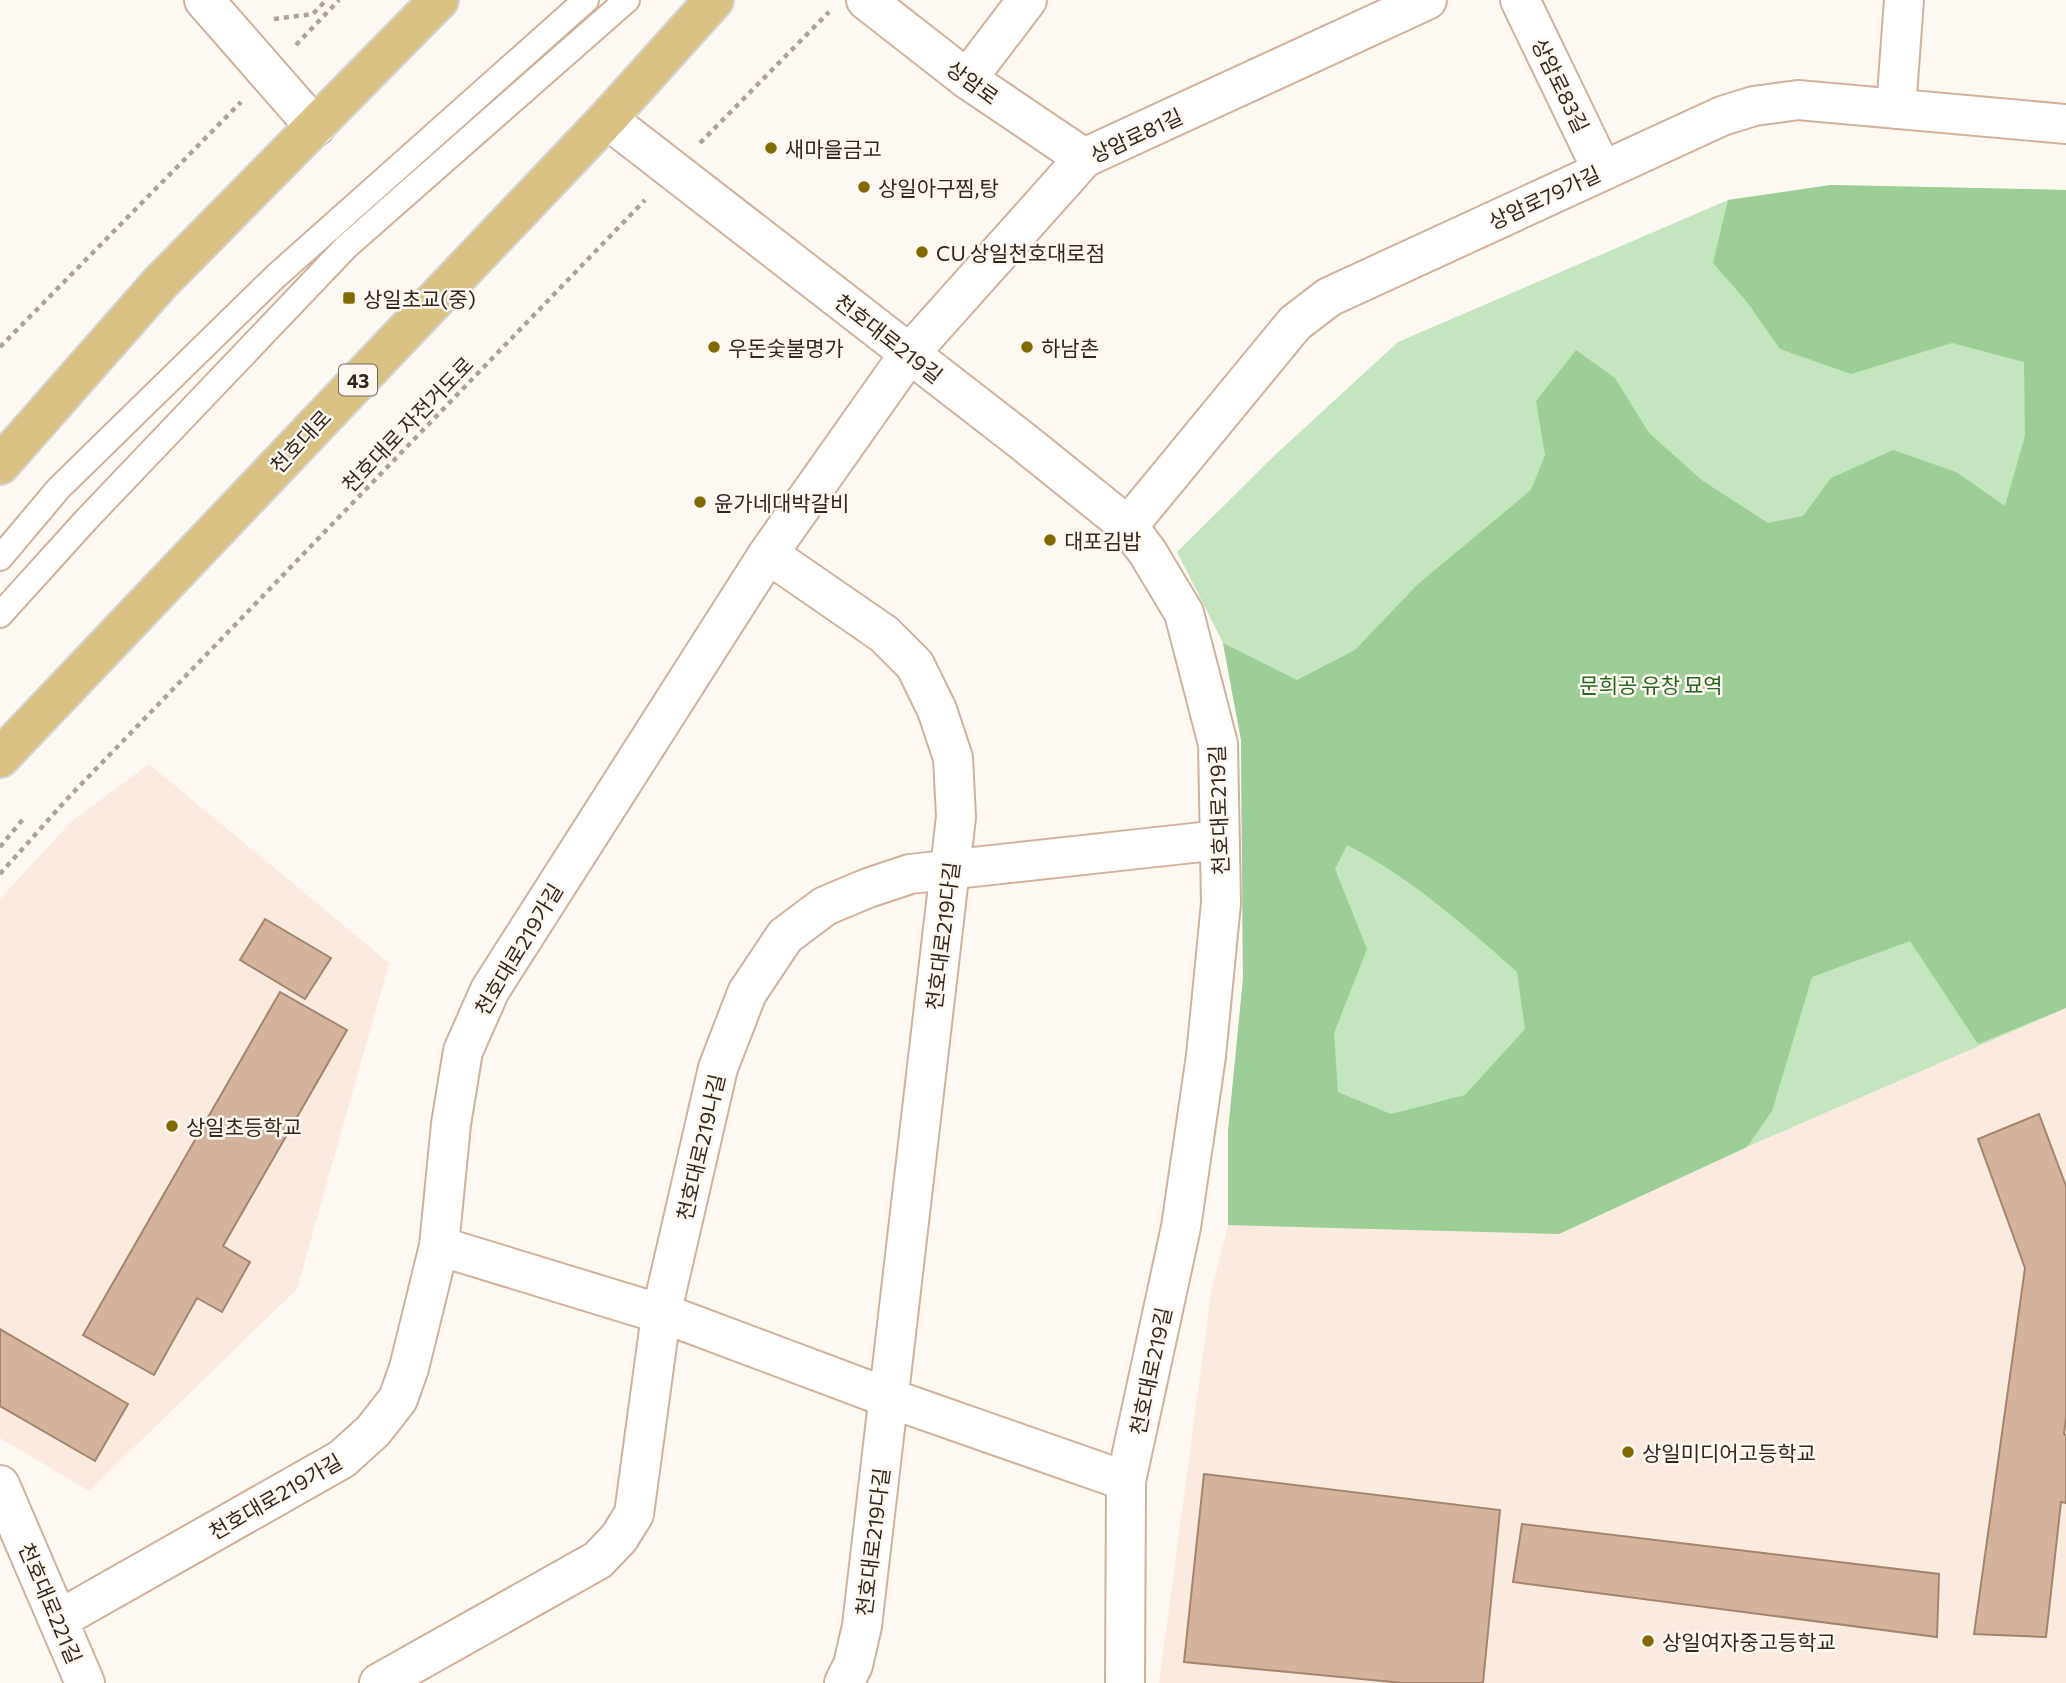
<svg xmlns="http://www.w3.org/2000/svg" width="2066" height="1683" font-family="Commissioner,'Noto Sans KR',sans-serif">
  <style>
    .built { fill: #fbeadf }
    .green { fill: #c4e5bf }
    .forest { fill: #9ece97; fill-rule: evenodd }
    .building { fill: #d3b39d; stroke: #a3856f; stroke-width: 2 }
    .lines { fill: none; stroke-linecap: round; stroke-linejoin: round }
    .service-casing { stroke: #d1b19b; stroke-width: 28 }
    .minor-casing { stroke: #d1b19b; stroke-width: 42 }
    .tertiary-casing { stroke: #d1b19b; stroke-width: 42 }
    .primary-casing { stroke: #d6d4d2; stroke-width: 42 }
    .path { stroke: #aba39c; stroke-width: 4.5; stroke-dasharray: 5 5; stroke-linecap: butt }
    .service { stroke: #fff; stroke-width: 24 }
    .minor { stroke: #fff; stroke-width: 38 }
    .tertiary { stroke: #fff; stroke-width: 38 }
    .primary { stroke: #d8c385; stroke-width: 38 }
    .poi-dot { fill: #836901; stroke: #fef8f3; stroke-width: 2.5 }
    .labels { text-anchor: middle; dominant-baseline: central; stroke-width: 5; stroke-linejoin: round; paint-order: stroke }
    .shield { fill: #fef8f3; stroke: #70665e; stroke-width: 2 }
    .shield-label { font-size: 19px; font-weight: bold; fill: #33271e }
    .street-label { font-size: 21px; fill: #33271e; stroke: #fef8f3 }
    .poi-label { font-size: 21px; fill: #33271e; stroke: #fef8f3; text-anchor: start }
    .park-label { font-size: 21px; fill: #296720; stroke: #fef8f3 }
  </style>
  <rect width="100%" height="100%" fill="#fef8f3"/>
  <path class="built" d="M149,764L389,963L297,1289L89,1491L0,1438V899L71,822Z
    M2066,1008V1683H1159L1211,1293L1228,1225L1560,1234L1747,1147Z"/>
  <path class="green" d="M1831,185L2066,190V1008L1747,1147L1559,1234L1228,1225V1132L1243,979L1241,740L1223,643L1177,552L1275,455L1398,342L1728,200Z"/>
  <path class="forest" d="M1831,185L2066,190V1008L1978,1044L1910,941L1812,977L1772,1111L1747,1147L1559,1234L1228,1225V1132L1243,979L1241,740L1223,643L1297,680L1355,650L1418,584L1531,490L1545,455L1536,401L1576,350L1615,378L1649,433L1703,481L1768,523L1803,516L1831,478L1893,450L1956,472L2005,506L2025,436L2024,362L1952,343L1851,374L1780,349L1747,302L1713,263L1728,200ZM1347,845C1410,877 1464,925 1517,972L1525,1029L1465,1095L1391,1114L1338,1092L1334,1033L1367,949L1335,869Z"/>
  <path class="building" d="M265,919L331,958L305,999L240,960Z
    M280,992L347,1030L223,1246L250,1262L222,1312L197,1298L154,1375L83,1335Z
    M2039,1114L2066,1186V1418L2064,1434L2066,1435V1503L2061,1502L2046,1637L1974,1634L2025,1268L1978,1139Z
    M0,1329L128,1404L95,1461L0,1406Z
    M1204,1474L1500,1510L1483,1683H1403L1184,1662Z
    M1522,1524L1939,1574L1937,1637L1513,1582Z"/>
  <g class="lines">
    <defs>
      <path id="service" d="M0,558L59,488L276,276L586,0
        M0,615L86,520L346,247L627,0"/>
      <path id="minor" d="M866,0L967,79L1084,158
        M1520,0L1602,170
        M967,79L1027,0
        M1896,109L1904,0
        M607,119L1025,443L1128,526L1148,553L1184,613L1218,744L1221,903L1206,1056L1181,1227L1126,1481L1125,1683
        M1128,526L1295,323L1329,297L1722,116L1754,106L1798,100L2066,124
        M768,554L884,634L915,665L937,710L953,758L956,817L862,1626L853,1665L844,1683
        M439,1246L681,1320L889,1398L1126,1481
        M0,1485L85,1683
        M58,1620L342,1459L373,1431L398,1399L409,1368L439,1246L451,1124L463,1051L490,990L768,554L909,354L1084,158L1427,0
        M379,1683L598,1560L619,1538L634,1514L661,1315L718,1068L747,993L785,936L825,906L868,888L910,874L1220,840"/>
      <path id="tertiary" d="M204,0L315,127"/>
      <path id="primary" d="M0,465L160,283L439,0
        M0,758L607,119L714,0"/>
    </defs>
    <use href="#service" class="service-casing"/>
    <use href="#minor" class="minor-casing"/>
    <use href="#tertiary" class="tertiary-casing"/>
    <use href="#primary" class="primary-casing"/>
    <path class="path" d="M274,19L313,14L326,0
      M296,45L339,0
      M700,143L829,12
      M0,347L241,102
      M0,847L24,818
      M0,874L67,799L645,200"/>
    <use href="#service" class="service"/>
    <use href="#minor" class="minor"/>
    <use href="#tertiary" class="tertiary"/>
    <use href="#primary" class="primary"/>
  </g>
  <g class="poi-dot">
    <circle cx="771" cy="148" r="7"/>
    <circle cx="864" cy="187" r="7"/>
    <circle cx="922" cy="252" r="7"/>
    <rect x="342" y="291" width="14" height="14" rx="3.5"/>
    <circle cx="714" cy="347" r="7"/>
    <circle cx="1027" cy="347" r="7"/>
    <circle cx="700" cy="502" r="7"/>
    <circle cx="1050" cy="540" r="7"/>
    <circle cx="172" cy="1126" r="7"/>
    <circle cx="1628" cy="1452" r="7"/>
    <circle cx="1648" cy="1641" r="7"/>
  </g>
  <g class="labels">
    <rect class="shield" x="339" y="364.5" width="38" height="31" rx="5"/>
    <g class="shield-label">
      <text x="358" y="380">43</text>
    </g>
    <g class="street-label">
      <text transform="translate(973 82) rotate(36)">상암로</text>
      <text transform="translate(1561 85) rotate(64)">상암로83길</text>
      <text transform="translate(1136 135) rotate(-25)">상암로81길</text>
      <text transform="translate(1544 197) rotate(-25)">상암로79가길</text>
      <text transform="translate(889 338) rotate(38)">천호대로219길</text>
      <text transform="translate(407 424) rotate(-46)">천호대로 자전거도로</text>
      <text transform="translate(300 441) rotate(-47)">천호대로</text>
      <text transform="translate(1218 810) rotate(-92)">천호대로219길</text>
      <text transform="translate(942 936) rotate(-83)">천호대로219다길</text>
      <text transform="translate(518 949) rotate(-59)">천호대로219가길</text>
      <text transform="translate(700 1147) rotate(-77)">천호대로219나길</text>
      <text transform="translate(1150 1371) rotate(-78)">천호대로219길</text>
      <text transform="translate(275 1496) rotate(-30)">천호대로219가길</text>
      <text transform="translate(872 1542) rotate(-83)">천호대로219다길</text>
      <text transform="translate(51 1603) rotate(67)">천호대로221길</text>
    </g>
    <g class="poi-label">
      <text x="785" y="148">새마을금고</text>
      <text x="878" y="187">상일아구찜,탕</text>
      <text x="936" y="252">CU 상일천호대로점</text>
      <text x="363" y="298">상일초교(중)</text>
      <text x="728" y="347">우돈숯불명가</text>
      <text x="1041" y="347">하남촌</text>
      <text x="714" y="502">윤가네대박갈비</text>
      <text x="1064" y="540">대포김밥</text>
      <text x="186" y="1126">상일초등학교</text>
      <text x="1642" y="1452">상일미디어고등학교</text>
      <text x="1662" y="1641">상일여자중고등학교</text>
    </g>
    <g class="park-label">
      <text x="1651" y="684">문희공 유창 묘역</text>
    </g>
  </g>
</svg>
